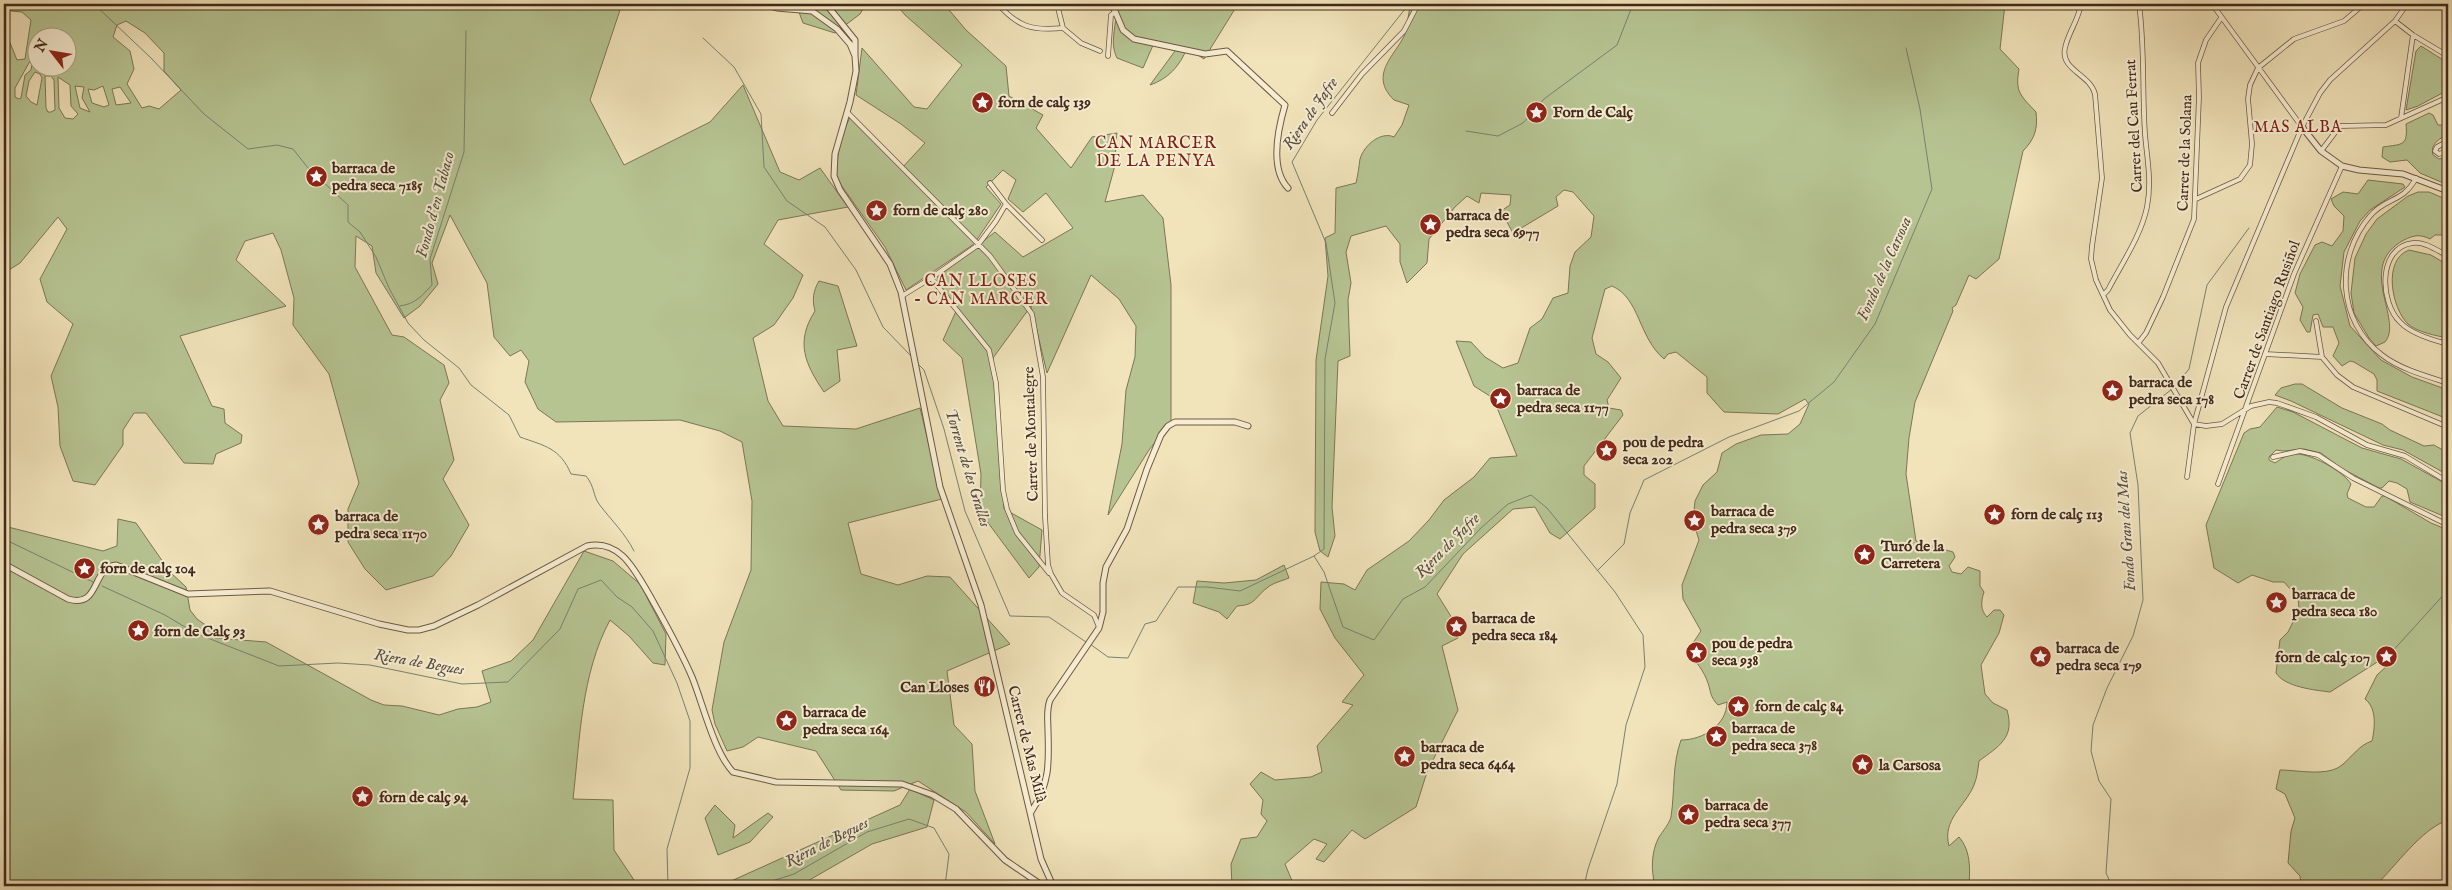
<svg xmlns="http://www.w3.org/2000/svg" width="2452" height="890" font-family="'IM FELL English',serif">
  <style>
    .green { fill: #b6c492; stroke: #7c7656; fill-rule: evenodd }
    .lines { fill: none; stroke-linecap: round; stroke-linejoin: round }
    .stream { stroke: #778273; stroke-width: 1 }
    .minor-casing { stroke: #6e5843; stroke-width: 5.5 }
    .tertiary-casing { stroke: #6e5843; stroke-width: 7 }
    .minor { stroke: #f6edd2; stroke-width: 4 }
    .tertiary { stroke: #f6edd2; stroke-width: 5 }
    .labels { text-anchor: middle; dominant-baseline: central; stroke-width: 4; stroke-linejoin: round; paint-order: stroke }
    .poi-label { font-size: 15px; font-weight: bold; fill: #42291b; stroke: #f6edd2; text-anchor: start }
    .street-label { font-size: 15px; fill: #42291b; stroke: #f6edd2 }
    .water-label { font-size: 16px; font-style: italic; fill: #584e40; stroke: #f6edd2 }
    .neighbourhood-label { font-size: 16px; letter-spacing: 1px; fill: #7a1f14; stroke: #f6edd2 }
  </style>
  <rect width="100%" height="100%" fill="#f1e3ba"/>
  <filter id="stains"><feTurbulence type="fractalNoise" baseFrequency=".004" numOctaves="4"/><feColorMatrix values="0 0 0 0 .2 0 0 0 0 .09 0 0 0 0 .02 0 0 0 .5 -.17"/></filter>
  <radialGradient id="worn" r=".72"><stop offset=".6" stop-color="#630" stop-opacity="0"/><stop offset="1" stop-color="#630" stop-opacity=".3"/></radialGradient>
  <path class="green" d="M10,4H622L590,100L624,165L710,122L743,85L780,172L799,180L820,168L848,207L778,220L764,244L803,275L793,298L774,325L753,338L768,401L783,426L856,429L920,408L942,499L848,523L861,574L898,585L927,576L950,577L1010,644L947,671L954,725L972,744L975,791L995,844L966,812L918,781L894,791L841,790L816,751L758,737L743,747L727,751L715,724L712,710L724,642L751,570L752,501L742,442L720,431L680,420L556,422L538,409L525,382L529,361L521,350L510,356L494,337L487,283L450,215L432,263L438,284L420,306L404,318L376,273L372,246L356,236L355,267L392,335L404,337L444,365L449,383L440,400L454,460L443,479L469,525L451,556L433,576L386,590L365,569L348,542V509L359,483L329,374L293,325L294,298L281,250L273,233L245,241L236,260L286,306L180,336L212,406L224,409L225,423L242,435L241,443L216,454L213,464L184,463L146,413H134L123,430V445L95,485L73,481L60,446L58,407L51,376L73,324L47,302L40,279L67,229L58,217L20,263L4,273V28L17,60L25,59L31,20L22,12L11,11ZM126,21L145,33L164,53V71L181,90L159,109L149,106L142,108L127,84L134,69L130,51L113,37L117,25ZM38,38H68V68H38ZM30,61L32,64L31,70L25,75L21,98L19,99L15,97V88ZM35,72L40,74L42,78L37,105L31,102L26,96L29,81ZM45,76H51L54,80L55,110L51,112H48L46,108ZM58,77L70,85L71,106L78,114L73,119L65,118L59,108ZM75,86L84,87L82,98L90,112L80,108ZM103,86L109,105L104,107L92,103L88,89L94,90ZM120,87L131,103L116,105L112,89Z
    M796,4H866L860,14L835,33L803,23Z
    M896,4H944L966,30L1006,66L1009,96L1043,115L1036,128L1071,168L1092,137L1117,133L1114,169L1105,202L1143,195L1163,218L1171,285V422L1149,450L1108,515L1122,444L1126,390L1135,357L1136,326L1119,299L1091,275L1047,373L1031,306L993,358L1004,509L1042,530L1039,567L1029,578L980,512L981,474L962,358L943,340L957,309L934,280L995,232L1023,257L1073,228L1046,193L1023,212L1008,199L1016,180L1003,170L986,187L1001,204L974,244L906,290L885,247L834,175L842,135L850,117L901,169L925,143L901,124L856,95L862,48L914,107L927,109L962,65L905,15Z
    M1115,4H1238L1204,59L1187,48C1180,66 1168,79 1150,85L1175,51L1154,43L1143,68L1117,58C1108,40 1119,23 1115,4Z
    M1411,4H2005L2000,49L2019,69C2015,92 2020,95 2036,112C2038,128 2035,139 2023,151L1999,259L1976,279L1969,275L1956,305L1952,308L1953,311L1915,402L1909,438L1906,474L1916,541L1953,552L1955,557L1949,566L1952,572L1961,574L1968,567L1980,571V586L1984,592C1981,601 1980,610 1987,617L1994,610H2000L2004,615L1999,633L1981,665L1985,694L1993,703L2007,710C2015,738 1999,746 1979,761C1978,769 1977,778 1974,785C1965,807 1942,819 1949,846L1959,837C1971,851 1970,869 1969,886H1655C1651,870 1651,852 1659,837C1663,831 1669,824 1671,817C1675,790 1672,765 1681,740C1703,740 1727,725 1727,702L1718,705C1710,697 1711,692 1708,683C1704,671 1696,661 1687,652L1701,631L1683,599L1682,585L1699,540L1693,521L1695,501L1703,485L1717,472L1722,453L1736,444L1761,435L1788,434L1800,424L1809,404L1805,399L1778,414L1724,412L1707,393V377L1676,352L1668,354L1664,359C1638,337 1640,298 1612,286L1605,289L1592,338L1596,354L1608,362L1621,378L1607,400L1609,408L1621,410L1623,415L1584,466V475L1595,484V508L1560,539L1550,533L1535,507L1513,509L1463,554L1437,594L1457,626L1458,638L1442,646L1458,710L1427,772L1416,807L1365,839L1352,830L1324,862L1316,859L1327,844L1314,839L1285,864L1293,883L1289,886H1232L1231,864L1241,839L1257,837L1267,821L1261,814L1263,800L1250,784L1261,772L1275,780L1311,777L1322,772L1317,746L1353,705L1342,702L1364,675L1335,638L1320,609L1321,582L1344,584L1355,590L1367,570L1409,541L1429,520L1444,500L1474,477L1490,458L1517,456L1493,398L1474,386L1456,341L1471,342L1485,357L1503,368L1518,363L1530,328L1542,319L1553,298L1568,293L1570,266L1575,252L1591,237L1594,216L1573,192L1564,190L1556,197L1558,206L1513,233L1501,211L1510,205L1511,195L1481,193L1479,203L1467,196L1455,207L1429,239L1427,263L1407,283L1400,262V244L1386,226L1351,236L1346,252L1351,283L1348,300L1350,356L1338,361L1332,507L1335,536L1328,557L1320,551L1315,532L1316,360L1328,276L1325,238L1335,233L1336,188L1356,183C1358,175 1359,166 1360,159C1364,145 1381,131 1394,137L1402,125L1409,105L1394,100C1366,73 1400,52 1406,31C1408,22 1408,13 1411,4Z
    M2421,46L2448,63V90L2418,106L2406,110L2416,51Z
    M2429,113L2433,115L2438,125H2448V134C2439,139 2430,144 2433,155L2439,159L2448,157V185L2420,173L2407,160L2390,162L2382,157L2383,147C2403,144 2408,146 2406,124Z
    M2368,180L2403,184L2405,187L2370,210L2360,221L2344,252L2340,286L2350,326L2381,360L2412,377L2448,390V419L2377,391V380L2374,374L2354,362L2350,361L2342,366L2333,356L2339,343L2333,327H2323L2318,314L2313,315L2310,332H2307L2300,320L2303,307L2295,293L2300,274L2315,245L2322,242L2332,246L2343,231L2344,216L2334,206L2331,199L2343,192L2358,194Z
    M2418,192H2429L2448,200V247L2447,240L2442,235H2435L2430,239C2420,234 2414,235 2404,240C2355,266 2404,320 2385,342L2376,346L2369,338L2354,313L2351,293L2355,258L2366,234L2377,219L2408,196Z
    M2409,250L2431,255L2448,265V338C2437,336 2417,332 2408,324C2392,309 2382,260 2409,250Z
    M819,281L838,286L857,346L837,350L840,381L824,392C805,364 795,342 815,311C812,300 813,291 819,281Z
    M2295,384H2302L2342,408L2382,424L2390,430L2424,446L2434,445L2448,453V475L2403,450L2383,445L2291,401L2275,395L2281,388Z
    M2277,407L2293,412L2362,448L2401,459L2448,485V518L2410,502L2407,489L2397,483L2389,481L2382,488H2379L2341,468L2321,453L2304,449L2283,451L2276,450L2269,457V460L2275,463C2281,459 2286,455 2293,454C2309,452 2343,471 2351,484L2347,494L2348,498L2366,507H2374L2382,496H2385L2431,523L2448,530V820C2421,829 2396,866 2375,886H2301L2300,876L2288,863L2291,831L2295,818L2285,794L2276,789L2280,770C2297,770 2328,777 2342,765C2353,756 2359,745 2372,741C2375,728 2377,708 2365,699L2377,675L2388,665L2382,659L2330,692C2314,690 2285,687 2276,673L2280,640L2288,632L2293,622L2299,609L2298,598L2284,582H2273L2252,575L2238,583L2214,568L2206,525L2244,433L2250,429L2260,427Z
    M118,519L136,523L170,572L186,587L190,610L197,619L214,631L215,638L266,642L371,700L384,705L402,706L439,715L458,709L477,707L491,702L482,671L511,661L533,640L584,551L613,561L640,584L666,634L665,665L653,663L629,636L610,620C581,674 580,739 573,799L613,800L614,850L638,886H4V526L103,551L117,546Z
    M1284,565L1289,578C1282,581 1272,583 1267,588C1254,598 1256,605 1237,606L1227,619L1219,612L1193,603L1197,581L1224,583L1256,580Z
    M910,789L934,800L927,827L872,844L799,886H720L900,805Z
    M715,805L735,825L733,838L768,813L773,817L750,842L718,855L705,818Z"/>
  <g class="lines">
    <path class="stream" d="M94,4L151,58L204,114L248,149L277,145L293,149L308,168L348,205V222L360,232L376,257L389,288L408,323L424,340L459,368L471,385L509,415L520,437C545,446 560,448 571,474L586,476C595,487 593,496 599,504C611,520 625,533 634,551
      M1409,4L1317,120L1292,162L1326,243L1335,303L1325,359L1324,549L1314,556L1324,572L1343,627L1374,640L1403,599L1425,587L1481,528L1508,504L1531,495L1547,508L1615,592L1643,635L1645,667L1626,725L1617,784L1588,869L1584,886
      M703,38L734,67L761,114L764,167L787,201L825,227L856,270L883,327L912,357
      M1466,131L1498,136L1523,123L1544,99L1617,45L1633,4
      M400,306C415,304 422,296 432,285L430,259L464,152L466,31
      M918,364L924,370L944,429L965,511L1010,616L1049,617L1086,642
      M2175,386L2189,369L2207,285L2249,228
      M4,539L93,582
      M1597,571L1624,544L1630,513L1644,480L1729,437L1799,411L1834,382L1875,324L1932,189L1920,109L1906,48
      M102,586L165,615L195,633L279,666L338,663L370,665L462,684L508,682L560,629L578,589L601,580L617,597L632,607L653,631L677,683L690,721V768L667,849L668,886
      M1090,644L1108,657L1128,658L1145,624L1156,621L1178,587H1207L1240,591L1314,556
      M2390,654L2448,590
      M756,886L794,874L867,832L909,819L934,828L949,854L945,886
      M2112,886L2106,873L2111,799L2099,781L2091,751L2093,725L2107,688L2133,636L2143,600L2138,485L2130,433L2138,416L2172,389"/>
    <defs>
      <path id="minor" d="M998,4C1018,27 1032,31 1063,28
        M1057,4L1063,28L1081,43L1100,51
        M2081,4C2079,19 2068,33 2065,48C2060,70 2090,74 2095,94L2102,178L2092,246L2091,259L2096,280L2110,310L2130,335L2158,363L2194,424
        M2212,4L2302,127
        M2395,21L2413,35L2448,56
        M1108,56L1111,15L1114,13
        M847,112L990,256L1032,314L1043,377L1045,516L1048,565L1051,574L1062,593L1094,615L1099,627
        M1332,113L1362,74L1404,31L1418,4
        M2401,118L2413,35
        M2448,141L2437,147L2435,151L2439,154L2448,151
        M2321,151L2340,126L2386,125L2448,97
        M2416,178C2403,203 2386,197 2370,216C2335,257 2337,321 2382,355C2400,369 2426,376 2448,383
        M990,183L1006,204L1042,240
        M2196,199L2240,179L2250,165L2252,144L2248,99L2250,85L2258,68L2294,39L2344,21L2364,4
        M2448,256C2438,251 2424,241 2413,243C2377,247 2380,303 2400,322C2411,334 2432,340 2448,344
        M931,278L978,245L996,221L1006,204
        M2103,295L2108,290C2122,263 2141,236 2147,207C2152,181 2147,159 2145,134C2142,91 2145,47 2139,4
        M902,296L931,278L989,350L996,383L1003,490L1007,509L1017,533L1049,573
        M2316,321L2322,357
        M2139,342L2146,333L2163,297L2194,219L2199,97L2198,63L2206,40L2221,18
        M2265,354L2322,357L2337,375L2353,387L2448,427
        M2194,424L2206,426L2222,424L2251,406L2269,402L2277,403L2316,417L2367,445L2405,456L2448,482
        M2273,457L2300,451L2318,455L2353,478L2448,525
        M2187,477L2194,424L2226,307L2302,127L2320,93L2330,80L2395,21L2407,4
        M2218,484L2294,274L2342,166"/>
      <path id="tertiary" d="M763,4L777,8L812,11L837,29L850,44L855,56L856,71L850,102L835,154L834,176L840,190L890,264L901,292L940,487L981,605L1041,859L1053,886
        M826,4L855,40V55
        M1112,4L1123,30L1134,39L1205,54L1227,51L1285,105C1278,129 1269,168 1288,188
        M2302,127L2321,151L2342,166L2359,170L2403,174L2448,191
        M4,564L68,599C101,609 91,567 116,565L188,594L270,591L379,624L408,630H419L434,626L478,605L587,546C621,539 635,571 650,596C665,623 680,649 692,677C703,704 714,752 733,772L776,782L902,784L933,795L956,809L1005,860L1043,886
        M1031,812C1050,784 1049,763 1048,731C1048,719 1046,711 1050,700L1099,628L1103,612V583L1106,567L1127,529L1147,469L1161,435L1168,426L1175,422H1235L1248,426"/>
    </defs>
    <use href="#minor" class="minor-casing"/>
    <use href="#tertiary" class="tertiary-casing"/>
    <use href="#minor" class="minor"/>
    <use href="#tertiary" class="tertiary"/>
  </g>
  <defs>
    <symbol id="sight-disc" viewBox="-11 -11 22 22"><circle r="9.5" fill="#8f2418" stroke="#f6edd2"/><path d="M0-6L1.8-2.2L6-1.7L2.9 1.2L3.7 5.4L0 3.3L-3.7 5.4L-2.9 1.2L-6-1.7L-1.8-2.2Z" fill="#fff"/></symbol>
    <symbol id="restaurant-disc" viewBox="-11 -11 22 22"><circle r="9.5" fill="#8f2418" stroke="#f6edd2"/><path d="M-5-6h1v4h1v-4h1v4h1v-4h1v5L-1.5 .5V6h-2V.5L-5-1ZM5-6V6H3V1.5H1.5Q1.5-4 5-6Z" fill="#fff"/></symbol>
  </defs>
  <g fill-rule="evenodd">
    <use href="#sight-disc" x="970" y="90" width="25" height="25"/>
    <use href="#sight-disc" x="1524" y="100" width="25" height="25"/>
    <use href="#sight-disc" x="304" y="164" width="25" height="25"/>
    <use href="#sight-disc" x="864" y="198" width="25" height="25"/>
    <use href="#sight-disc" x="1418" y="212" width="25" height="25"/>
    <use href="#sight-disc" x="2100" y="378" width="25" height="25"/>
    <use href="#sight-disc" x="1488" y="386" width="25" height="25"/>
    <use href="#sight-disc" x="1594" y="438" width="25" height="25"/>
    <use href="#sight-disc" x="1982" y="502" width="25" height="25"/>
    <use href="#sight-disc" x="1682" y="508" width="25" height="25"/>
    <use href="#sight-disc" x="306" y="512" width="25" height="25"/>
    <use href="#sight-disc" x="1852" y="542" width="25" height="25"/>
    <use href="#sight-disc" x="72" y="556" width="25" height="25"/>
    <use href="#sight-disc" x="2264" y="590" width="25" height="25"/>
    <use href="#sight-disc" x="1444" y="614" width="25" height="25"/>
    <use href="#sight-disc" x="126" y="618" width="25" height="25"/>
    <use href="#sight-disc" x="1684" y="640" width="25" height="25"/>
    <use href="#sight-disc" x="2028" y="644" width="25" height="25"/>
    <use href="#sight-disc" x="2374" y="644" width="25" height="25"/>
    <use href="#restaurant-disc" x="972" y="674" width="25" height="25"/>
    <use href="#sight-disc" x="1726" y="694" width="25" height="25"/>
    <use href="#sight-disc" x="774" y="708" width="25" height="25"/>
    <use href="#sight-disc" x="1704" y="724" width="25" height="25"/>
    <use href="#sight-disc" x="1392" y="744" width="25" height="25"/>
    <use href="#sight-disc" x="1850" y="752" width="25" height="25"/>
    <use href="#sight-disc" x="350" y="784" width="25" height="25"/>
    <use href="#sight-disc" x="1676" y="802" width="25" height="25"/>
  </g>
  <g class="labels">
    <g class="poi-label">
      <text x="998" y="102">forn de calç 139</text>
      <text x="1553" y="112">Forn de Calç</text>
      <text x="332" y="168">barraca de<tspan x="332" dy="17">pedra seca 7185</tspan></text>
      <text x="893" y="210">forn de calç 280</text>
      <text x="1446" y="215">barraca de<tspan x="1446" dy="17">pedra seca 6977</tspan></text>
      <text x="2129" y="382">barraca de<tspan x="2129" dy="17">pedra seca 178</tspan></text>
      <text x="1517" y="390">barraca de<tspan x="1517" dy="17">pedra seca 1177</tspan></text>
      <text x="1623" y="442">pou de pedra<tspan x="1623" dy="17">seca 202</tspan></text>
      <text x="1711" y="511">barraca de<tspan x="1711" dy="17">pedra seca 379</tspan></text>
      <text x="2011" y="514">forn de calç 113</text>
      <text x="335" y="516">barraca de<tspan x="335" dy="17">pedra seca 1170</tspan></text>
      <text x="1881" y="546">Turó de la<tspan x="1881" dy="17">Carretera</tspan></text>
      <text x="100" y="568">forn de calç 104</text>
      <text x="2292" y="594">barraca de<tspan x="2292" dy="17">pedra seca 180</tspan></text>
      <text x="1472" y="618">barraca de<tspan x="1472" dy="17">pedra seca 184</tspan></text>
      <text x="154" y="631">forn de Calç 93</text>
      <text x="1712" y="643">pou de pedra<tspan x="1712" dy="17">seca 938</tspan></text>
      <text x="2056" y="648">barraca de<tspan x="2056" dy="17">pedra seca 179</tspan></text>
      <text x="2370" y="657" text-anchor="end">forn de calç 107</text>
      <text x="969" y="687" text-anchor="end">Can Lloses</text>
      <text x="1755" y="706">forn de calç 84</text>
      <text x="803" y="712">barraca de<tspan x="803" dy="17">pedra seca 164</tspan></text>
      <text x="1732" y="728">barraca de<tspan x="1732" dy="17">pedra seca 378</tspan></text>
      <text x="1421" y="747">barraca de<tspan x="1421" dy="17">pedra seca 6464</tspan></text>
      <text x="1879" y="765">la Carsosa</text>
      <text x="379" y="797">forn de calç 94</text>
      <text x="1705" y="805">barraca de<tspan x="1705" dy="17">pedra seca 377</tspan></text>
    </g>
    <g class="street-label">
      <text transform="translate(2134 126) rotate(-93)">Carrer del Cau Ferrat</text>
      <text transform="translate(2185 153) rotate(-88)">Carrer de la Solana</text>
      <text transform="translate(2267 320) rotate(-70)">Carrer de Santiago Rusiñol</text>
      <text transform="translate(1031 434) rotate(-92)">Carrer de Montalegre</text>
      <text transform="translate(1027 744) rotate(76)">Carrer de Mas Milà</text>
    </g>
    <g class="water-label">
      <text transform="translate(1311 114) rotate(-55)">Riera de Jafre</text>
      <text transform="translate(436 205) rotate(-75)">Fondo d'en Tabaco</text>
      <text transform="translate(1885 269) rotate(-66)">Fondo de la Carsosa</text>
      <text transform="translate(967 468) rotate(73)">Torrent de les Gralles</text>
      <text transform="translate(2127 531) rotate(-94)">Fondo Gran del Mas</text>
      <text transform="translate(1448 546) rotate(-45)">Riera de Jafre</text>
      <text transform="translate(419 663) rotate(10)">Riera de Begues</text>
      <text transform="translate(827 843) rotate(-27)">Riera de Begues</text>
    </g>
    <g class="neighbourhood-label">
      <text x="2298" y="128">MAS ALBA</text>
      <text x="1156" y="144">CAN MARCER<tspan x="1156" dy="18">DE LA PENYA</tspan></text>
      <text x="981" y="282">CAN LLOSES<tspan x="981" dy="18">- CAN MARCER</tspan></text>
    </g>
  </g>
  <rect width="2452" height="890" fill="none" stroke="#f1e3ba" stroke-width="20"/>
  <rect x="5" y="5" width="2442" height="880" fill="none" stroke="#42291b" stroke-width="2.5"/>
  <rect x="10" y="10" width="2432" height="870" fill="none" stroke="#42291b"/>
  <g transform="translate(52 52) rotate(301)"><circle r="24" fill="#f6edd2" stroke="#ae9f89"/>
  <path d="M0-4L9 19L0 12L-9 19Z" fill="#8f2418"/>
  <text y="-8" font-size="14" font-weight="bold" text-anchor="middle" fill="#42291b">N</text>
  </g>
  <rect width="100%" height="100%" filter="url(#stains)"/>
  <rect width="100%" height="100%" fill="url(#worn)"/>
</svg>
